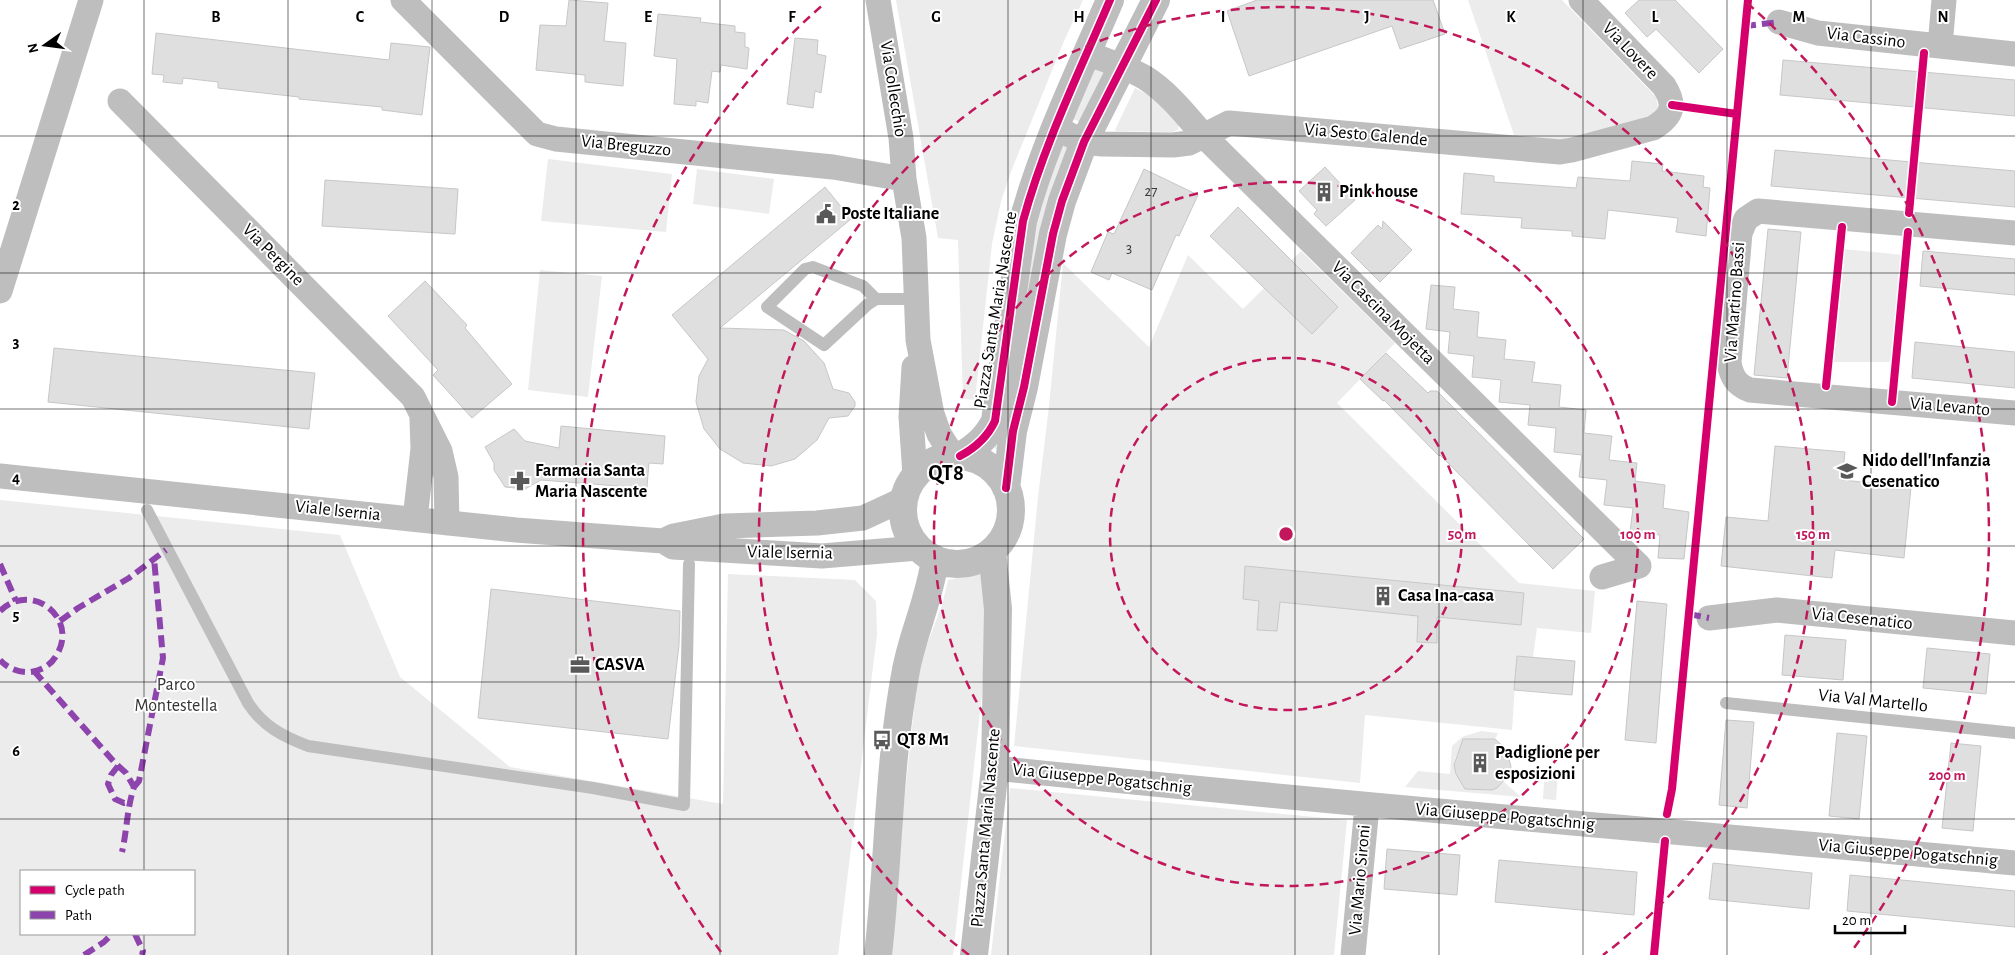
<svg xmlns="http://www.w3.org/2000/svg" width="2015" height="955" font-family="'Alegreya Sans',sans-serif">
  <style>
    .green { fill: #ececec; fill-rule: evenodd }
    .building { fill: #dfdfdf; stroke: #c7c7c7 }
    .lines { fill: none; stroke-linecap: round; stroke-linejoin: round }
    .service { stroke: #bebebe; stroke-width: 12 }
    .minor { stroke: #bebebe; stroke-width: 25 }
    .tertiary { stroke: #bebebe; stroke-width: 28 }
    .quiet { stroke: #8e44ad; stroke-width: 6; stroke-dasharray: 12 6; stroke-linecap: butt }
    .cycleway-casing { stroke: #fff; stroke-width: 11 }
    .cycleway { stroke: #d6006c; stroke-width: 8 }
    .grid { fill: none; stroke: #000; stroke-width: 1; stroke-opacity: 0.55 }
    .ring { fill: none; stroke: #c2185b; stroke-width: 2.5; stroke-dasharray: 9 6 }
    .labels { text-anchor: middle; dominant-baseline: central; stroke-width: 4; stroke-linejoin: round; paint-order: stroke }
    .number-label { font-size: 15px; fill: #383838 }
    .street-label { font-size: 18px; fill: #000; stroke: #fff }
    .poi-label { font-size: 18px; font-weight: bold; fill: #000; stroke: #fff; text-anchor: start }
    .park-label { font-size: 18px; fill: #333; stroke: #fff }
    .district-label { font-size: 22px; font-weight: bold; fill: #000; stroke: #fff }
    .grid-label { font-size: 16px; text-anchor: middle; font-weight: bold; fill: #000; stroke: #fff; stroke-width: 4; stroke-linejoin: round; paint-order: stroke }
    .centre { fill: #c2185b; stroke: #fff; stroke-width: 2.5 }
    .ring-label { font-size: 15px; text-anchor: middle; font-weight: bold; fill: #c2185b; stroke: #fff; stroke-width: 4; stroke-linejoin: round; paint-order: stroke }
  </style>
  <rect width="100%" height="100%" fill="#fff"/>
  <path class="green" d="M896,0H1083L1064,41L1012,169L1001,201L992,244L975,400L963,399L958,240L938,238Z
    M1468,0H1562L1656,97L1658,108L1655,114L1565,141L1515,138Z
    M1094,67L1106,73L1082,122L1072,119Z
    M1135,88L1152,97L1179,124L1178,130L1172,132L1116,131L1115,130Z
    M1058,144L1072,148L997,450L991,445L1022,269Z
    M548,159L672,174L666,232L541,221Z
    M697,169L774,179L769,214L693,204Z
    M1843,249L1904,255L1894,362H1832Z
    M1301,251L1395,343L1337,403L1519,583L1595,591L1591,633L1537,628L1533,657L1517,656L1512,730L1365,715L1360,783L1014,746L1038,497L1049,406L1063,263L1149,347L1188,255L1243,309ZM1246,566L1523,593L1521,625L1437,617V643L1417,642L1418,616L1280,602L1277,631L1257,630L1259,601L1243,599Z
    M540,270L602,276L588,397L528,390Z
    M0,500L340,535L400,677L510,767L723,804L728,574L855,580L876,601L877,634L838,955H0ZM21,871H194V934H21Z
    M981,573L983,576L986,658L953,955H888L916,690L923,655L942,605L948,580Z
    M1481,731L1498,733L1495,739C1476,736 1456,744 1454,765L1472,789L1492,790L1504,782L1521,797L1405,787L1418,771L1450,774L1452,746L1462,737Z
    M1545,769L1555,771L1558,774L1556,800L1543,799L1544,782H1549L1550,775L1545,774Z
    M1010,788L1347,820L1334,955H991Z"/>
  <path class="building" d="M569,0L608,3L604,41L626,43L623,86L585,82V75L536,70L540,25L566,26Z
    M1257,0H1433L1445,34L1400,49L1392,26L1249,76L1227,11Z
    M1639,0H1675L1723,49L1699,73L1656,29L1647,37L1625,13Z
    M658,14L701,18L700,22L735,26V32L745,33V47L749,48L747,69L721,65L720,72L712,71L708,103L696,101V106L674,104L677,59L654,56Z
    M156,33L389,60L391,43L430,47L422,115L382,110V107L299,99V97L218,88V82L183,78L182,84L163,82L164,75L152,74Z
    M795,38L818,40L817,54L826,56L821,93L815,91L813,108L787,104Z
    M1783,60L2015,80V116L1780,95Z
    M1775,150L2015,171V207L1771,186Z
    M1632,161L1663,164L1662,171L1704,176L1703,187L1710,188L1706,236L1676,232L1678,218L1608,210L1605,239L1572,236V231L1521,228L1522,218L1461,214L1464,173L1494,176V182L1576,188L1578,177L1630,181Z
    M1325,167L1355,200L1326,226L1314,214L1317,210L1299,191Z
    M1144,169L1198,195L1179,236L1176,235L1152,290L1112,273L1109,280L1091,272L1108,232L1114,234Z
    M325,180L458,189L455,234L322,226Z
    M825,187L851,219L720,328L784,330L804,341L824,363L833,389L849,393L855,402V406L848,416L829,418L817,440L795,459L771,466L743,463L720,449L704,429L696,402L699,376L708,359L672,315Z
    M1238,207L1338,307L1312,334L1210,236Z
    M1383,221L1412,250L1380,282L1351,253L1378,225L1382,229Z
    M1768,229L1801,232L1787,378L1754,375Z
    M1923,251L2015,259V295L1920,286Z
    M425,281L467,325L465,328L512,384L472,418L433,375L438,370L388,316Z
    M1431,285L1455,287L1453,309L1479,312L1477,337L1506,340L1504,359L1535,362L1532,382L1561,385L1559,407L1586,410L1584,433L1612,436L1609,460L1637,463L1635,481L1665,485L1663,508L1689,512L1684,559L1658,558L1660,535L1630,532L1633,508L1604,505L1607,480L1579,477L1582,455L1554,452L1556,428L1528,425L1530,405L1499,402L1501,380L1472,377L1474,356L1448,353L1450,332L1426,329Z
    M1915,342L2015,352V388L1912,378Z
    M54,348L315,373L309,429L48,402Z
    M1386,353L1428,393L1430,391H1437L1584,539L1553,569L1440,455L1439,456L1384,400L1383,401L1360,379Z
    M561,426L665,436L663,464L649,463L646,498L616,495L618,486L541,480L525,489L505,487L494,470V463L485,447L514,429L525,441L559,448Z
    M1775,446L1845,452L1842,480L1911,487L1904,558L1835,550L1832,578L1721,566L1726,517L1768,521Z
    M1245,566L1524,593L1521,625L1437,617V643L1417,642L1418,616L1280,602L1277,631L1257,630L1259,601L1243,599Z
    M491,589L680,611L679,645L668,739L478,718Z
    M1637,601L1667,604L1656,743L1625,740Z
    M1785,635L1846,640L1843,680L1782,675Z
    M1927,648L1990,654L1986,694L1923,688Z
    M1517,656L1575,661L1572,695L1514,690Z
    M1726,720L1754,722L1747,808L1719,805Z
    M1837,733L1867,736L1859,819L1829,816Z
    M1463,739H1495L1506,749L1511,766L1509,775L1497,788L1492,790L1465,789L1456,774L1454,765Z
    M1951,743L1981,746L1973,831L1942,828Z
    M1387,849L1460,855L1457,895L1384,889Z
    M1499,860L1637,872L1634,915L1495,902Z
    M1713,863L1812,873L1809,909L1709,899Z
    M1850,875L2015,891V927L1847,911Z"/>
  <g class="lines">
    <path class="service" d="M876,299L863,286L813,267L805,269L767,307L824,345L867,305L876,299H916
      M147,510L248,703C263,726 282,736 308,746L593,788L684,805L689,564
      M1726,703L2015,733"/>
    <path class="minor" d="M403,0L537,134L556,139L833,167L904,179
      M878,0L901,138L904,179L914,238L918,340L932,414L939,434L953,456
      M1779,22L1818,33L2015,54
      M1940,46L1944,0
      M1086,53C1106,60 1126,67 1144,77C1167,91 1186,115 1203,135L1639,566L1602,577
      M120,101L413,397L440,451L446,477L447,523
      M1054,127L1084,142L1102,144L1173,145L1189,143L1229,123L1560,152L1572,150L1653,128C1673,116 1676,105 1664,86L1581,0
      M2015,233L1758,211L1746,219L1740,233L1729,362C1731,376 1736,385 1750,390L2015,413
      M0,291L91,0
      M914,367L911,417L915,475
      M0,476L516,530L663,541L673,547L822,556L918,548
      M415,519L423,449L422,420
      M663,541L674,536L724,526L817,523L863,518L904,499
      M1709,618L1777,610L2015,633
      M995,768C1335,804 1675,831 2015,863
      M1353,955L1367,806"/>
    <path class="tertiary" d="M903 510a54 54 0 1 1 108 0a54 54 0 1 1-108 0Z
      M960,456C975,448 988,436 995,421L1023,221C1044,144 1079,73 1110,0
      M1006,488L1013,431L1024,387L1053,234L1062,201L1084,142L1156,0
      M878,955C889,860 888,764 906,670C913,633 930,598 935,559
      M974,955L995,768L998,609L992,551"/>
    <path class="quiet" d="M1746,24V26L1779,22
      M0,564L16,601
      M0,611C32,580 80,619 56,656C51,665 42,670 31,672C20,673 8,669 0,660
      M1689,614L1709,618
      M60,621L78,608L129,578L166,550
      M34,671L115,763L126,773L134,787C127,808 127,830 122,852
      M118,766L111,775L108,784L115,799L124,803L129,802
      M134,787L139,781L163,658L154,558
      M135,934L143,951L142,955
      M84,955L104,942L112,934"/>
    <defs>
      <path id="cycleway" d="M1672,105L1737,114
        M1909,213L1924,53
        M1826,386L1842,227
        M1892,402L1908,232
        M960,456C975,448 988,436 995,421L1023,221C1044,144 1079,73 1110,0
        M1006,488L1013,431L1024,387L1053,234L1062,201L1084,142L1156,0
        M1667,814L1672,789L1748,0
        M1654,955L1665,841"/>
    </defs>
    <use href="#cycleway" class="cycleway-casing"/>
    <use href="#cycleway" class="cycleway"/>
  </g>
  <path class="grid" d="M144,0V871M288,0V955M432,0V955M576,0V955M720,0V955M864,0V955M1008,0V955M1151,0V955M1295,0V955M1439,0V955M1583,0V955M1727,0V955M1871,0V955M0,136H2015M0,273H2015M0,409H2015M0,546H2015M0,682H2015M0,819H2015M144,934V955"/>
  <g class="ring">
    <circle cx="1286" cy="534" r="176"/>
    <circle cx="1286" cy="534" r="352"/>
    <path d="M969 955A527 527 0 1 1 1603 955"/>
    <path d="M721 952A703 703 0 0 1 825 3M1747 3A703 703 0 0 1 1851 952"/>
  </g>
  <defs>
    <symbol id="building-bare" viewBox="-9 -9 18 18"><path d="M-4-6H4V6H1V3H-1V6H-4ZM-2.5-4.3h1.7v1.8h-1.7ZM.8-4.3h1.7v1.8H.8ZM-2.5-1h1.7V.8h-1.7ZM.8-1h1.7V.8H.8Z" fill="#595959" stroke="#fff" stroke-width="2.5" paint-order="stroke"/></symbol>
    <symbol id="civic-bare" viewBox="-9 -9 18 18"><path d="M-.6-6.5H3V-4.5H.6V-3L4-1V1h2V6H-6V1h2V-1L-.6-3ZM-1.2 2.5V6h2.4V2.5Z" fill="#595959" stroke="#fff" stroke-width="2.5" paint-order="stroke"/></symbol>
    <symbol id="school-bare" viewBox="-9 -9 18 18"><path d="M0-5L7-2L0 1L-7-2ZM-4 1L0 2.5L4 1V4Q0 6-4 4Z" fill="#595959" stroke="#fff" stroke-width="2.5" paint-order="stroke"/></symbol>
    <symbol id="pharmacy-bare" viewBox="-9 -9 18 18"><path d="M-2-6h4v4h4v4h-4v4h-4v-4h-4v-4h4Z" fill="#595959" stroke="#fff" stroke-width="2.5" paint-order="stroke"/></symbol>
    <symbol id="office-bare" viewBox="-9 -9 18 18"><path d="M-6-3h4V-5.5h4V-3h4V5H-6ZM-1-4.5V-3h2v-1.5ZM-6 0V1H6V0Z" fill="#595959" stroke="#fff" stroke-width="2.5" paint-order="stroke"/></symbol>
    <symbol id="bus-bare" viewBox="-9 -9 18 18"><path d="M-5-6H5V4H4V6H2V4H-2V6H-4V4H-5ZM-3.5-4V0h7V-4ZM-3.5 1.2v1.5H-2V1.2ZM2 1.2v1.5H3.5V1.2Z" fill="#595959" stroke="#fff" stroke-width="2.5" paint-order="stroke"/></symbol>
  </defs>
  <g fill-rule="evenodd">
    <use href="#building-bare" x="1310" y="178" width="28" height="28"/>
    <use href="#civic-bare" x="812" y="200" width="28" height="28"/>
    <use href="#school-bare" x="1833" y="457" width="28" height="28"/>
    <use href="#pharmacy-bare" x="506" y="467" width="28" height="28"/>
    <use href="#building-bare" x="1369" y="582" width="28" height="28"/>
    <use href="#office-bare" x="566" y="651" width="28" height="28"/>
    <use href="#bus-bare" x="868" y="726" width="28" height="28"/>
    <use href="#building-bare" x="1466" y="749" width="28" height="28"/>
  </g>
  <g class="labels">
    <g class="number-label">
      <text x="1151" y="191">27</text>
      <text x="1129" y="248">3</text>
    </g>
    <g class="street-label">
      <text transform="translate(1866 38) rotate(7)">Via Cassino</text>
      <text transform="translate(1630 51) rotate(46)">Via Lovere</text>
      <text transform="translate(893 89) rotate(81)">Via Collecchio</text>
      <text transform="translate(1366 135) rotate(5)">Via Sesto Calende</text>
      <text transform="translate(626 146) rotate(6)">Via Breguzzo</text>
      <text transform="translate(273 255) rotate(45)">Via Pergine</text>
      <text transform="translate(1735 302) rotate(-86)">Via Martino Bassi</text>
      <text transform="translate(996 310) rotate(-81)">Piazza Santa Maria Nascente</text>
      <text transform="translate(1383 313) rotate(45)">Via Cascina Mojetta</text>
      <text transform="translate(1950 407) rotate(5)">Via Levanto</text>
      <text transform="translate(338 511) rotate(6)">Viale Isernia</text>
      <text transform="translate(790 553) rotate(1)">Viale Isernia</text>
      <text transform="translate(1862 619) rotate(6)">Via Cesenatico</text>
      <text transform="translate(1873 701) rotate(6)">Via Val Martello</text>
      <text transform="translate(1102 779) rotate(6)">Via Giuseppe Pogatschnig</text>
      <text transform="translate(1505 817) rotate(5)">Via Giuseppe Pogatschnig</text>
      <text transform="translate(986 828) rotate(-85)">Piazza Santa Maria Nascente</text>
      <text transform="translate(1908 853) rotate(5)">Via Giuseppe Pogatschnig</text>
      <text transform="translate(1360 880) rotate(-85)">Via Mario Sironi</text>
    </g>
    <g class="poi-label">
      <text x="1339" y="192">Pink house</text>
      <text x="841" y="214">Poste Italiane</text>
      <text x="1862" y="461">Nido dell'Infanzia<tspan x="1862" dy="21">Cesenatico</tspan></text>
      <text x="535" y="471">Farmacia Santa<tspan x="535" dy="21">Maria Nascente</tspan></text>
      <text x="1398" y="596">Casa Ina-casa</text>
      <text x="595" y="665">CASVA</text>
      <text x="897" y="740">QT8 M1</text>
      <text x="1495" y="753">Padiglione per<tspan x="1495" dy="21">esposizioni</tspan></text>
    </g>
    <g class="park-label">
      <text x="176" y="685">Parco<tspan x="176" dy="21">Montestella</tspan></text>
    </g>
    <g class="district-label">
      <text x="946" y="473">QT8</text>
    </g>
  </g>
  <g class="grid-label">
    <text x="216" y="22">B</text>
    <text x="360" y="22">C</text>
    <text x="504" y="22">D</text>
    <text x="648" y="22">E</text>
    <text x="792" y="22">F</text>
    <text x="936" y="22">G</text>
    <text x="1079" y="22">H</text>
    <text x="1223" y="22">I</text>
    <text x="1367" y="22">J</text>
    <text x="1511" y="22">K</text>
    <text x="1655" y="22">L</text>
    <text x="1799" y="22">M</text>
    <text x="1943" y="22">N</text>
    <text x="16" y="210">2</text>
    <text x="16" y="347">3</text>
    <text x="16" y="483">4</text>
    <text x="16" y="620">5</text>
    <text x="16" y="756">6</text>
  </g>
  <circle cx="1286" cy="534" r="8" class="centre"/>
  <g class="ring-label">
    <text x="1462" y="539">50 m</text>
    <text x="1638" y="539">100 m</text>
    <text x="1813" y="539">150 m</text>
    <text x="1947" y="780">200 m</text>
  </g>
  <rect x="20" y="870" width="175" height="65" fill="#ffffff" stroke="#999999"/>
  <rect x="30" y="886" width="25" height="8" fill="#d6006c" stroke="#999999"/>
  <text x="65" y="895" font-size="15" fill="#000000">Cycle path</text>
  <rect x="30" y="911" width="25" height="8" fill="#8e44ad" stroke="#999999"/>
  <text x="65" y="920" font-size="15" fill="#000000">Path</text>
  <g transform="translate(45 45) rotate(256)" stroke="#ffffff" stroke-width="4" paint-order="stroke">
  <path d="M0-4L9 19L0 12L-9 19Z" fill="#000000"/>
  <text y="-8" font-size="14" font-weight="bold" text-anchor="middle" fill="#000000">N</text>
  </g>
  <path d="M1835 925v8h70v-8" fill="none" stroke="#000000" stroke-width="2.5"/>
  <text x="1842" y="925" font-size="15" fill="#000000" stroke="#ffffff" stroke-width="4" paint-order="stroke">20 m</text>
</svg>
